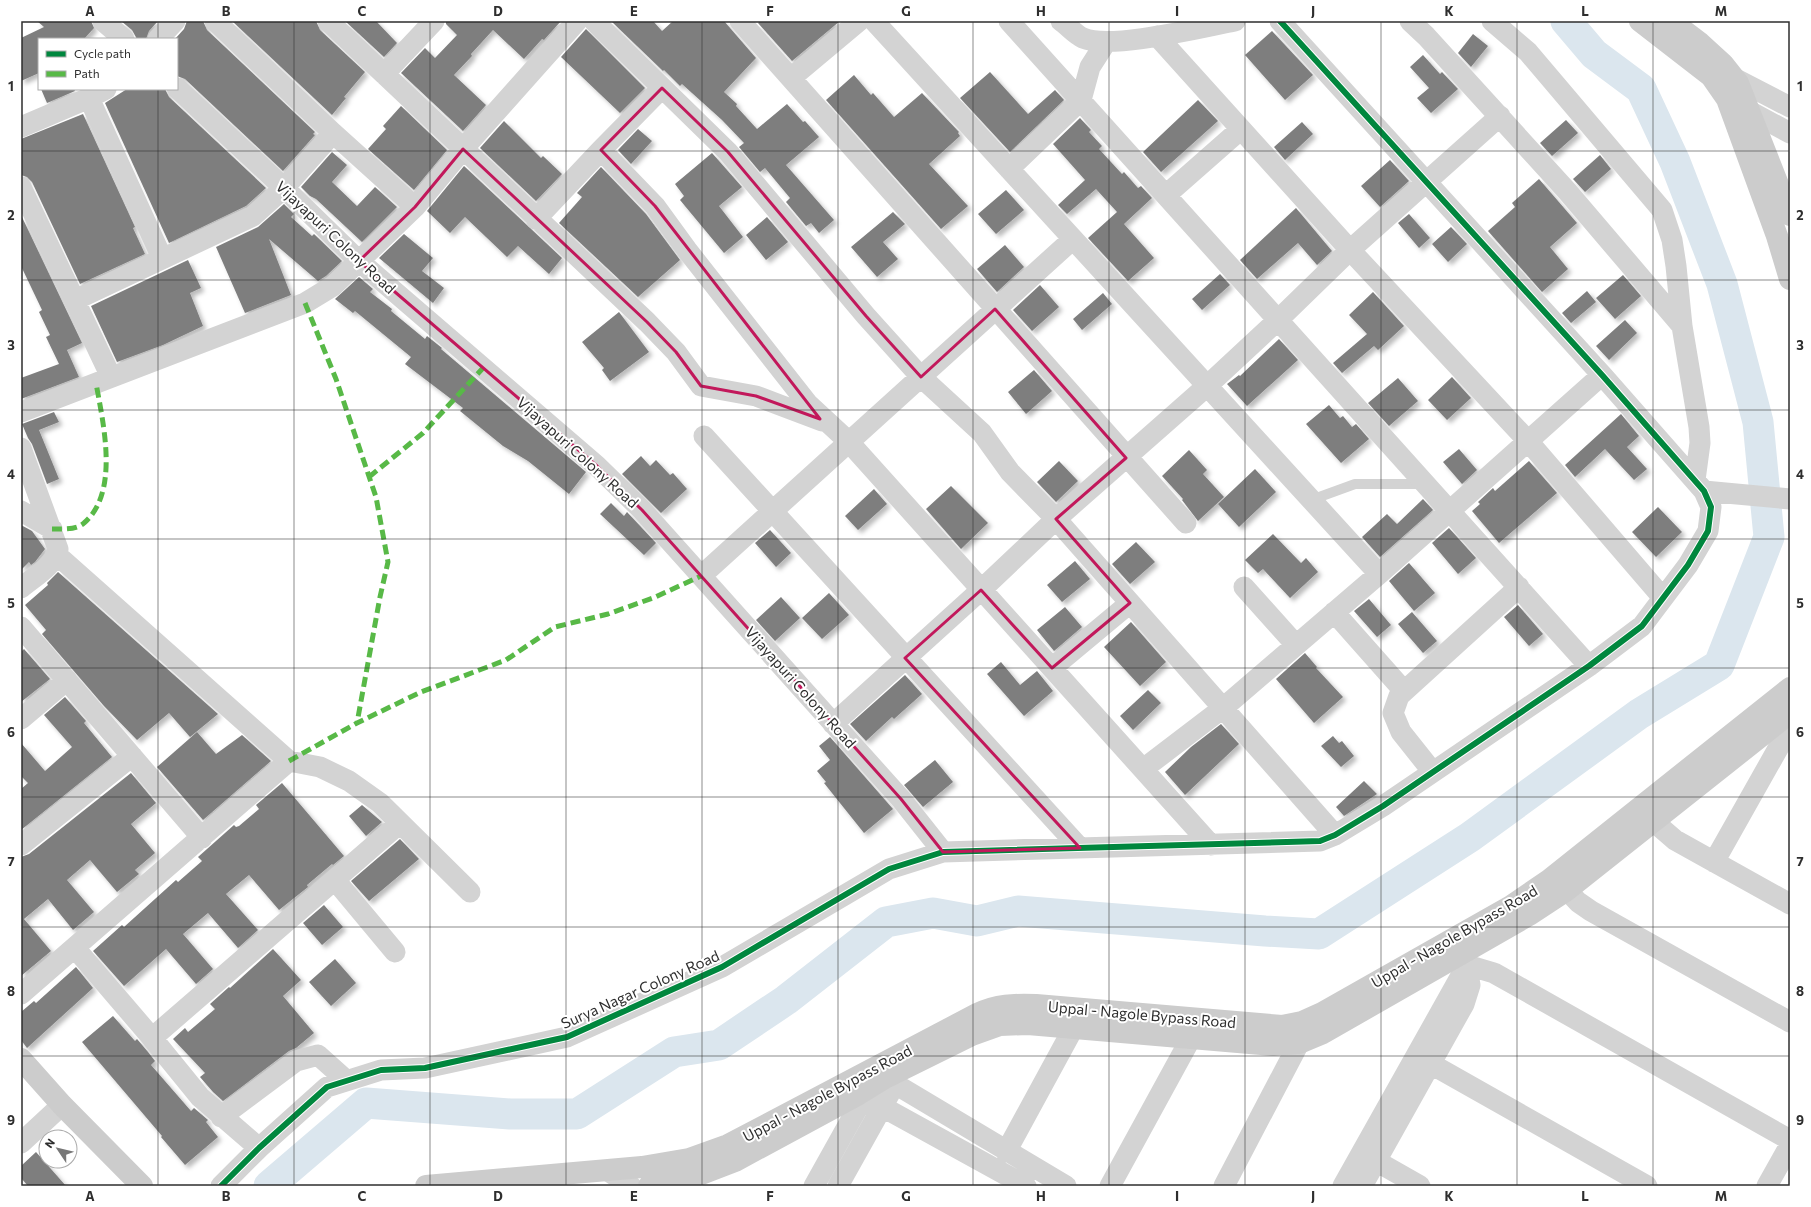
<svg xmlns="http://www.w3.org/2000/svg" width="1811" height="1207" font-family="Commissioner,sans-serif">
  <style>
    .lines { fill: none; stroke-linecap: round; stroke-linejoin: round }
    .river { stroke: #dbe6ee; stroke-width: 31 }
    .building { fill: #7e7e7e; filter: url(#shadow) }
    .lane { stroke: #d3d3d3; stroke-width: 10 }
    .street { stroke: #d3d3d3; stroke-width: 21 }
    .secondary { stroke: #ccc; stroke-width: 22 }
    .quiet { stroke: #58b947; stroke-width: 5; stroke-dasharray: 10 5; stroke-linecap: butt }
    .cycleway-casing { stroke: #fff; stroke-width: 8 }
    .cycleway { stroke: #00873e; stroke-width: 6 }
    .marked { fill: none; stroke: #c2185b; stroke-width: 3; stroke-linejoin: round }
    .grid { fill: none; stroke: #2e2e2e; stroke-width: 1; stroke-opacity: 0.55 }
    .labels { text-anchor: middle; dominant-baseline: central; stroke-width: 4; stroke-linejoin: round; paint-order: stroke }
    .street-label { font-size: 15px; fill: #2e2e2e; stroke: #fff }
    .neatline { fill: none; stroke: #2e2e2e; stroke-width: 1.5 }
    .grid-label { font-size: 13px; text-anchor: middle; font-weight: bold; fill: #2e2e2e }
  </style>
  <defs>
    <filter id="shadow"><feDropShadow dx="3.5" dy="3.5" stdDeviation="2" flood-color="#0004"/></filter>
  </defs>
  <rect width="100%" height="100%" fill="#fff"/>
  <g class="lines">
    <path class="river" d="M269,1186L366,1103L510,1114H577L674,1052L719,1045L786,1000L886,922L933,913L977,921L1018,911L1265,931L1319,934L1470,837L1639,714L1719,665L1769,537L1758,422L1722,284L1675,162L1641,89L1594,54L1566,21"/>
  </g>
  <path class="building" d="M37,21H91L94,28L84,39H39V73L21,81V38L44,27Z
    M121,21H158L149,31L146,39H137L132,30Z
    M187,21H203L207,30L315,132L313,134L315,135L283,171L185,79L177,76V39H175L184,29Z
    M232,21H316L320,30L365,72L344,97L346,98L332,115Z
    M345,21H376L397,43L384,57Z
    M446,21H561L544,40L542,39L524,59L493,30L471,54L472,56L454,75L486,105L463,131L401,73L425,48L435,58L457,35L446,24Z
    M611,21H653L662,31L673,21H724L756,58L724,92L737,104L736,106L757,129L787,104L803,122L805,121L819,137L786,165L834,220L819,233L811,223L806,226L786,202L790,198L765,168L760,172L739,147L744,143L722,120L682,84L680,86L664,70L663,71Z
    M760,21H840L792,61L758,23Z
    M586,29L645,88L620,113L561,57Z
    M1272,31L1313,75L1285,100L1245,55Z
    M1473,34L1488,46L1471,67L1458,53Z
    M1423,55L1440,74L1442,72L1458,89L1431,113L1417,98L1429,88L1410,67Z
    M990,72L1028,114L1055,90L1064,100L1010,152L960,98Z
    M854,75L871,95L873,93L894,117L922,93L959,132L958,133L960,136L929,164L968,206L941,229L826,100Z
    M41,89H74L75,91L47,103Z
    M127,89H165L169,97L266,188L246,206L169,243L105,103Z
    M1198,100L1218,121L1161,172L1143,152Z
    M401,106L447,150L414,190L368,149L386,129L383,126Z
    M83,114L135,227L133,228L145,254L80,284L32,182L27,177L21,175V139Z
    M1080,118L1091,130L1089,132L1102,146L1099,149L1122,174L1124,172L1138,188L1141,186L1152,198L1124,224L1154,258L1128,281L1088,238L1117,212L1096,189L1067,214L1058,205L1085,180L1053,144Z
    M1566,120L1578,133L1552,156L1540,143Z
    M504,121L541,158L543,156L562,174L536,201L480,148Z
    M1302,122L1313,134L1285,160L1274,147Z
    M638,129L652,141L631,164L618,150Z
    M332,152L347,165L332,182L357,206L375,187L397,207L362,242L316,199L310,196L301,187Z
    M712,153L742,187L719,206L743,237L724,253L680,200L684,196L675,184Z
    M1600,155L1611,169L1585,192L1573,179Z
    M1390,160L1409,181L1380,207L1361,186Z
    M464,166L562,258L549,274L518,246L507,257L465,217L450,233L427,211Z
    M601,167L646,214L680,260L638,297L559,223L582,197L577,193Z
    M1539,179L1577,223L1550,247L1568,269L1542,292L1488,231L1515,207L1512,203Z
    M1006,190L1024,210L996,234L978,214Z
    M284,204L294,214L291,217L312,236L314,234L342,261L326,276L318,281L269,239L291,295L245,313L216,247L258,227Z
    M1296,208L1332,251L1317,265L1298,243L1257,279L1240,260Z
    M893,212L905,224L883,242L898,259L877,277L851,247Z
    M1409,214L1430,238L1419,248L1398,223Z
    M21,215L82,343L67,350L79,377L21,399V378L59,364L46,337L50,335L39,312L42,310L21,266Z
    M767,217L788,242L766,260L746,235Z
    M1451,227L1467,244L1448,262L1432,244Z
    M404,234L433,258L422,271L444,288L433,303L379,258Z
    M1005,245L1024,267L997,292L977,269Z
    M188,260L201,288L190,293L203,326L163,345L117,362L91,306Z
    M1220,274L1230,285L1202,310L1192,299Z
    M1623,275L1641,296L1615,319L1596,298Z
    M359,277L373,289L370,292L392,309L391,311L425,339L427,336L442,348L441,349L586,472L569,494L528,461L503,446L460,411L463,408L405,364L411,357L355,311L353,313L335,299Z
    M1040,285L1059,307L1032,331L1013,310Z
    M1587,291L1596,302L1571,323L1562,313Z
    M1373,292L1404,326L1378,350L1374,346L1342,373L1333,363L1367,334L1349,315Z
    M1103,293L1112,304L1082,330L1073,319Z
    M619,312L649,352L610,381L602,370L604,368L582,342Z
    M1625,320L1637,333L1609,360L1596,346Z
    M1279,339L1298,360L1247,406L1227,384L1239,375L1240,376Z
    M1034,370L1052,391L1026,414L1008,392Z
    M1452,377L1471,398L1447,420L1428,400Z
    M1398,378L1418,401L1389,426L1368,403Z
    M1329,405L1340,418L1343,416L1352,427L1356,424L1369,439L1341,463L1306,424Z
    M54,412L59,422L39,430L59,479L47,484L32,444L28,438L22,424Z
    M1621,414L1639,436L1627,447L1647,469L1634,480L1605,449L1575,477L1565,465Z
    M1459,449L1477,470L1462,484L1443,462Z
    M1189,450L1207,470L1203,474L1224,497L1198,521L1182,500L1183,499L1162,476Z
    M641,456L650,466L656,460L670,475L673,473L687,489L661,513L622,474Z
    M1059,461L1078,481L1056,502L1037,482Z
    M1529,461L1557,493L1499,543L1472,511L1480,504L1478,502L1493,488L1495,491Z
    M1255,469L1276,492L1239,527L1218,504Z
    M951,486L988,523L961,549L926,509Z
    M874,489L887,504L858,530L845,516Z
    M1423,499L1433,510L1380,557L1362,537L1387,514L1397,524Z
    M611,503L624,516L627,512L656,543L644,555L600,514Z
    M1658,507L1682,532L1656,557L1632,532Z
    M21,525L32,531L45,549L35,562L31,565L29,562L21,570Z
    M1449,528L1476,558L1458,574L1432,543Z
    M770,530L791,553L776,567L755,543Z
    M1273,534L1301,563L1306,558L1318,572L1290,598L1263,569L1258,573L1245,560Z
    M1136,542L1155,562L1130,584L1112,564Z
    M1075,561L1090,579L1062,602L1047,585Z
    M1409,563L1435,593L1414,611L1389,581Z
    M58,572L218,714L190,737L169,713L137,740L104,706L42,634L46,630L25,605L48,585L47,583Z
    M829,593L849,615L822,639L802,618Z
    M781,597L800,618L775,641L756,620Z
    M1369,599L1391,625L1377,637L1354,611Z
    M1518,605L1543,634L1529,646L1504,617Z
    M1065,607L1082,627L1054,651L1037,630Z
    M1412,612L1437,641L1423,653L1398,624Z
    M1131,622L1166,662L1140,686L1104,647Z
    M24,649L50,679L21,702V652Z
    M1305,653L1317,667L1316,668L1343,697L1314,723L1276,679Z
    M1001,662L1020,685L1037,671L1053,691L1024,716L987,674Z
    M905,675L922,694L894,719L892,717L866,741L850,724Z
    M1148,690L1161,703L1133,730L1120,716Z
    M65,697L86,721L84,723L112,757L21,830V789L28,783L21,776V743L45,771L72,747L44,715Z
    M1221,724L1239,744L1185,795L1165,772L1191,747Z
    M197,732L216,754L242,735L271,761L203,820L157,767Z
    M1333,736L1339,743L1342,741L1354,756L1341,767L1321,746Z
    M830,737L893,809L864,833L824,783L826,782L817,771L830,760L819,746Z
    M935,760L953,782L923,807L904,785Z
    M131,773L156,803L131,824L155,853L135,870L139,874L117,892L90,860L67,880L94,912L73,930L48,899L24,919L51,951L21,976V857L29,854Z
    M1364,781L1377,794L1344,816L1336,807Z
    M282,783L344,856L333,865L332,864L307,885L308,887L279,910L249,875L226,894L258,930L238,948L208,913L183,934L213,969L196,984L166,949L124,986L93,951L122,925L124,927L176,880L178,882L202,861L198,857L234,825L236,827L239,826L259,809L256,805Z
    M362,805L382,822L366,836L349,816Z
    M400,839L419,859L369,901L351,881Z
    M324,905L343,927L322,945L303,923Z
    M273,949L301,980L283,996L314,1033L296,1048L289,1051L223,1101L213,1092L200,1077L205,1073L173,1039L185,1028L188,1032L215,1009L210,1004L229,987L230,988Z
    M335,959L356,983L331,1006L309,982Z
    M76,967L93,988L27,1048L21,1040V1012L34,1001L36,1003Z
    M113,1016L135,1041L137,1039L148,1052L155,1061L151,1065L191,1111L194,1108L208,1120L206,1122L218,1137L185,1165L161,1137L162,1136L82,1042Z
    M36,1152L66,1186H28L21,1178V1166Z"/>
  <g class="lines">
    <path class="lane" d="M1311,500L1355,484H1424"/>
    <path class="street" d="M103,21L124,39
      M215,21L333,133L415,207
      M328,21L647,322L676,352L701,386L756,396L822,421
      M594,21L728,152L866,316L921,377L982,433L1010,472L1056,519L1335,835
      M740,21L1186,523
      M874,21L1379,574
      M1009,21L1589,666
      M1061,21C1068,26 1076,35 1083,38C1111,50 1203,27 1235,21
      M1410,21L1426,36L1567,191L1682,326L1699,427L1700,443L1695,480
      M1492,21L1528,52L1662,210L1672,240L1676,266L1682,326
      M1157,36L1350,250L1528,441L1663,598
      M158,39L175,21
      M384,74L434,21
      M1725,77L1734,78L1790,107
      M791,78L859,21
      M177,88L284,188L359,261L597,466L642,510L901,799L943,852
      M89,98L162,258
      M1738,105L1790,133
      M21,127L89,98L106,89
      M601,150L655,206L687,250L808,404L848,441L1211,845
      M1009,169L1081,100L1090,67L1106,42
      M21,187L111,377
      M1166,195L1241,129
      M536,219L601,150L662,88
      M75,300L253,216L284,188L333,133
      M21,412L305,303L333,286L415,207L463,149L577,21
      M704,436L1080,848
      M21,448L58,549C54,566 34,577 21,588
      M1704,491L1790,499
      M21,511L52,529
      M701,576L1073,239
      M1244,587L1296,645
      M1334,612L1404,691
      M21,627L202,838
      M1052,668L1130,603
      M21,719L67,680
      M833,724L981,590L1056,519L1207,386L1278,320L1350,250L1500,116
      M289,761L320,767L349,781L380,803L470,892
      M1143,769L1223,708L1379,574L1602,375
      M1432,771L1401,732L1393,713L1399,696L1519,587
      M1653,821L1675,840L1790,904
      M21,845L132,756
      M1714,862L1780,745L1789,726L1790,713
      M335,880L395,952
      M1567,890L1578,902L1591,911L1790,1022
      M1453,939L1467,965L1494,973L1790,1140
      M75,948L152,1038L200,1097L259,1148
      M21,994L289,761L57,555
      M152,1038L400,823
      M1431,1064L1647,1186
      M885,1078L1066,1186
      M859,1094L1026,1186
      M221,1117L296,1061L318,1055L347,1081
      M21,1143L62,1105
      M1006,1152L1074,1027
      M1376,1161L1420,1186
      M608,1171L631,1186
      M221,1186L259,1148L327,1087L381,1070L425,1068L567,1037L722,967L889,869L943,852L1320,841L1335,835L1383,806L1589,666L1642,626L1688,565L1708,531L1711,507L1704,491L1602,375L1280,21
      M814,1186L857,1109L866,1097
      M838,1186L890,1093
      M1110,1186L1191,1038
      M1224,1186L1299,1043
      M1343,1186L1467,965
      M1362,1186L1464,1004L1470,985L1467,968
      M1767,1186L1790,1145"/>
    <path class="secondary" d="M1640,21L1711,76L1727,99L1777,236L1790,279
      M1671,21L1700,43L1723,64L1738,83L1790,215
      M21,1059L62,1105L142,1186
      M426,1186L642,1167L689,1159L728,1145L977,1014C997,1005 1014,1004 1036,1005L1282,1026L1302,1022L1322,1013L1511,906L1549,880L1790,688
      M649,1186L696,1176L735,1161L859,1094L885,1078L972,1035L1000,1025L1028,1024L1273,1045L1299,1043L1323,1033L1529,915L1567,890L1790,713"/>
    <path class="quiet" d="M305,303L336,379L376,497L388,562L380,597L357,723
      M369,477L423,433L483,368
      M52,529C61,529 77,530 84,523C120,492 103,423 96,383
      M289,761L357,723L421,692L506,660L555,627L608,614L653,598L701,576"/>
    <defs>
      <path id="cycleway" d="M221,1186L259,1148L327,1087L381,1070L425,1068L567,1037L722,967L889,869L943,852L1320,841L1335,835L1383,806L1589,666L1642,626L1688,565L1708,531L1711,507L1704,491L1602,375L1280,21"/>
    </defs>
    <use href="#cycleway" class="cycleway-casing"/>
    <use href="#cycleway" class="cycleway"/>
  </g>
  <path class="marked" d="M662,88L728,152L866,316L921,377L995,309L1126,458L1056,519L1130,603L1052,668L981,590L905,658L1080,848L943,852L901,799L642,510L597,466L359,261L415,207L463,149L647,322L676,352L701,386L756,396L820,419L655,206L601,150Z"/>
  <path class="grid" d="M158,21V39M294,21V1186M430,21V1186M566,21V1186M702,21V1186M838,21V1186M973,21V1186M1109,21V1186M1245,21V1186M1381,21V1186M1517,21V1186M1653,21V1186M158,89V1186M21,151H1790M21,280H1790M21,410H1790M21,539H1790M21,668H1790M21,797H1790M21,927H1790M21,1056H1790"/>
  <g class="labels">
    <g class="street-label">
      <text transform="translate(336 237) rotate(43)">Vijayapuri Colony Road</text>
      <text transform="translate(578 452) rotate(42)">Vijayapuri Colony Road</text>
      <text transform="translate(801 687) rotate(48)">Vijayapuri Colony Road</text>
      <text transform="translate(1454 936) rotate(-30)">Uppal - Nagole Bypass Road</text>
      <text transform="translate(640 989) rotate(-24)">Surya Nagar Colony Road</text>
      <text transform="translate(1142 1014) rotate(5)">Uppal - Nagole Bypass Road</text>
      <text transform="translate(827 1093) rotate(-28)">Uppal - Nagole Bypass Road</text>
    </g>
  </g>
  <rect width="1811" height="1207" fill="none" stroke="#ffffff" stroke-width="44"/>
  <rect x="38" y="38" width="140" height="52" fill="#ffffff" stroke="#ababab"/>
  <rect x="46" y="51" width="20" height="6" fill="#00873e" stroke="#ababab"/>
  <text x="74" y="58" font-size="12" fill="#2e2e2e">Cycle path</text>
  <rect x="46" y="71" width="20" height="6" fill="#58b947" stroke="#ababab"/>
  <text x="74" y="78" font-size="12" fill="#2e2e2e">Path</text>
  <g transform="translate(58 1149) rotate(305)"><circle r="19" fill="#ffffff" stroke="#ababab"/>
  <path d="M0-3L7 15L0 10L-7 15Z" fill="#777777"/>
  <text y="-6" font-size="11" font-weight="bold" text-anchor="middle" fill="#2e2e2e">N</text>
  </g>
  <rect x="22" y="22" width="1767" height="1163" class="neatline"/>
  <g class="grid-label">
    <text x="90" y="16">A</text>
    <text x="226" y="16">B</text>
    <text x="362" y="16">C</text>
    <text x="498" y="16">D</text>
    <text x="634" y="16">E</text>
    <text x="770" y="16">F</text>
    <text x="906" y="16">G</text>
    <text x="1041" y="16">H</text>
    <text x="1177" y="16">I</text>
    <text x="1313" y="16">J</text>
    <text x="1449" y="16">K</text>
    <text x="1585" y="16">L</text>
    <text x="1721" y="16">M</text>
    <text x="11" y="91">1</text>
    <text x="1800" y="91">1</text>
    <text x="11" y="220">2</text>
    <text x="1800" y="220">2</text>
    <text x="11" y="350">3</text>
    <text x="1800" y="350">3</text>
    <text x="11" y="479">4</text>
    <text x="1800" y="479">4</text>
    <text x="11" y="608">5</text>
    <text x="1800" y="608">5</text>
    <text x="11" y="737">6</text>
    <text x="1800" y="737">6</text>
    <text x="11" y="866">7</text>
    <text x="1800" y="866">7</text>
    <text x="11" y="996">8</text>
    <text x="1800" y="996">8</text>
    <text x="11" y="1125">9</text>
    <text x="1800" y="1125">9</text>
    <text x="90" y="1201">A</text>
    <text x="226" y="1201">B</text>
    <text x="362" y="1201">C</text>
    <text x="498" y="1201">D</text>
    <text x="634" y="1201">E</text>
    <text x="770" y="1201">F</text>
    <text x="906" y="1201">G</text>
    <text x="1041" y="1201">H</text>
    <text x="1177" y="1201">I</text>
    <text x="1313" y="1201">J</text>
    <text x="1449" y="1201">K</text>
    <text x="1585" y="1201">L</text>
    <text x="1721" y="1201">M</text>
  </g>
</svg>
